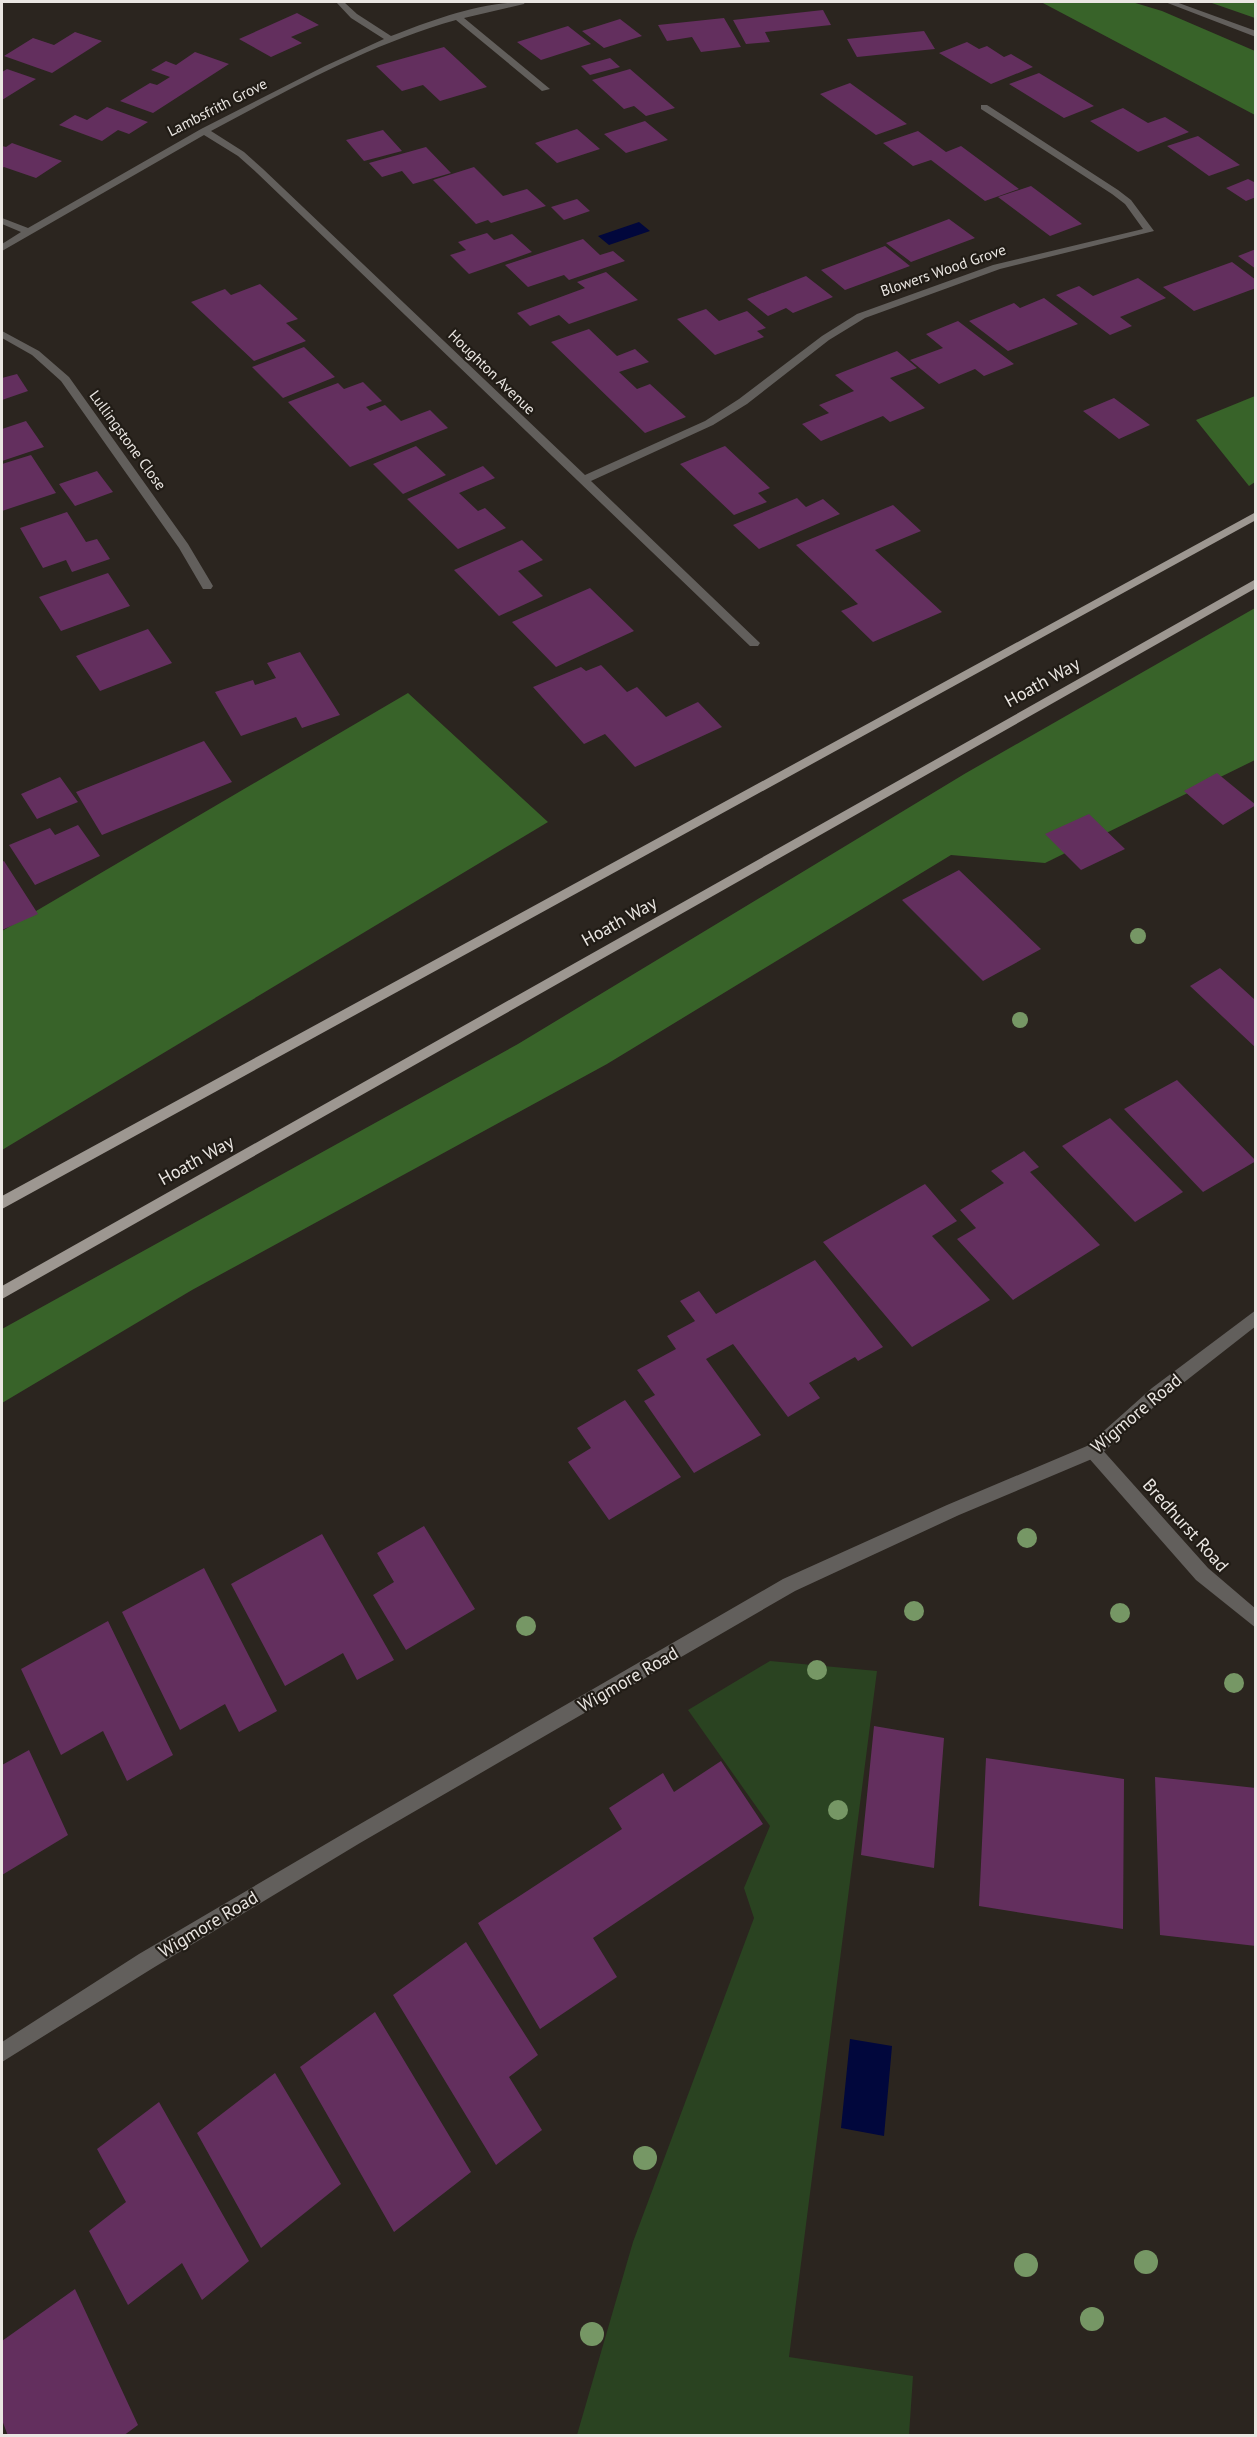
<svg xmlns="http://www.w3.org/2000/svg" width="1257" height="2437" font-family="'PT Sans',sans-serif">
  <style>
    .green { fill: #2a4321 }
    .forest { fill: #386329 }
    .water { fill: #01073c }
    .building { fill: #632f5e }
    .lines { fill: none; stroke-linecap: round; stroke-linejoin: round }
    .minor { fill: #625f5c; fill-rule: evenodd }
    .tertiary { fill: #625f5c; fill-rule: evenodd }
    .primary { fill: #9d9791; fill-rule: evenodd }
    .tree { fill: #769765 }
    .labels { text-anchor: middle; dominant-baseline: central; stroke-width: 4.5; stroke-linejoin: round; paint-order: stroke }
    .far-street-label { font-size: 15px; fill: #eae6e2; stroke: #211c16 }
    .street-label { font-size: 18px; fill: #eae6e2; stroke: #211c16 }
  </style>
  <rect width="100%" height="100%" fill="#2b251f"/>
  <path class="green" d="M770,1661L877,1671L789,2357L913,2376L909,2435H577L633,2242L754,1918L744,1888L770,1826L688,1710Z"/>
  <path class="forest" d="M1041,2H1132L1162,11L1255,51V115Z
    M1209,2H1255V18Z
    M1255,396V482L1249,486L1196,420Z
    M1255,608V760L1045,863L951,855L607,1064L192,1290L2,1403V1329L518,1044L966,773Z
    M408,693L548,822L2,1150V931Z"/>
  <path class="water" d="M639,222L650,231L609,245L598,236Z
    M850,2039L892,2046L884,2136L841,2128Z"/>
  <path class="building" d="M823,10L831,25L765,32L770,42L746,44L733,20Z
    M297,13L319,25L291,37L302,43L271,57L239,39Z
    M724,18L741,47L701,52L692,37L667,41L658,25Z
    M620,19L642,36L604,48L582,31Z
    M568,26L591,44L541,60L517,42Z
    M924,31L935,49L857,57L847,39Z
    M75,32L102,41L52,73L4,56L33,38L54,45Z
    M967,42L979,49L987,46L1004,57L1011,54L1033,67L991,84L939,53Z
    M444,47L487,87L440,101L423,85L402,91L376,66Z
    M195,52L229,64L153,113L120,101L150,83L157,85L170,77L151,70L166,61L176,65Z
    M610,58L620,67L590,75L581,66Z
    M7,69L36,79L2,100V72Z
    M630,69L675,108L646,116L634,106L624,109L592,80Z
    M1039,73L1094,106L1064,118L1009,84Z
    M850,83L907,124L876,135L820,94Z
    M107,107L148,122L129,134L118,130L102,141L59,125L75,115L87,120Z
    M1123,108L1148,123L1165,117L1189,132L1138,152L1090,121Z
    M645,121L668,140L626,153L604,134Z
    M577,129L600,149L557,163L535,143Z
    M383,130L402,151L364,161L346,140Z
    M918,131L946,152L961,146L1019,189L985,201L931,160L913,166L883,143Z
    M1198,136L1240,165L1209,176L1167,146Z
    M12,143L62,161L36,178L4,167L2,168V146L6,147Z
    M426,147L451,173L413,184L402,171L382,177L369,163Z
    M474,167L503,196L527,189L546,206L491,223L488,220L476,224L433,180Z
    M1248,179L1256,183V197L1246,201L1226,188Z
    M1031,186L1082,224L1050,236L998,197Z
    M577,199L590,211L564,220L551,207Z
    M949,219L975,238L911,262L886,243Z
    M487,233L494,240L512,234L532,252L469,274L450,255L466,250L458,242Z
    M583,239L600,255L613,251L625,261L569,280L564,275L528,287L505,265Z
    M885,246L910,266L845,290L821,270Z
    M1256,249V269L1238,256Z
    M1232,262L1256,280V288L1194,311L1163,287Z
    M606,272L638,300L569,324L559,315L530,326L517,313L585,288L577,282Z
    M806,276L833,297L793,313L786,308L768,316L747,299Z
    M1138,278L1166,298L1120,317L1132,326L1110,335L1056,295L1079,286L1093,296Z
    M260,284L298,319L286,323L306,341L254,361L191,302L225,289L231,295Z
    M1044,298L1078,324L1008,351L969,321L1014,303L1020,308Z
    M706,309L719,321L747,311L766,328L757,331L764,337L715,355L677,319Z
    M958,321L1014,364L984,376L975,369L939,384L910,360L943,348L926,334Z
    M589,329L617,356L635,349L649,362L619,372L637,389L650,384L686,417L645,433L551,342Z
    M304,347L335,377L283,398L252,367Z
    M897,351L917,368L890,378L925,408L890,422L883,416L821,441L802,424L829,413L819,405L854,391L835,375Z
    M17,374L28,391L2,400V378Z
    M363,382L382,401L366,407L370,411L385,405L401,421L430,410L448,428L350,467L288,402L338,383L344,389Z
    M1114,398L1150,425L1119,439L1083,411Z
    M26,421L44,447L2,461V429Z
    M416,446L446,475L403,494L373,464Z
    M725,446L770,488L758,493L767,502L734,515L680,464Z
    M31,455L56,493L2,511V464Z
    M483,466L495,478L459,493L478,511L485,508L506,528L458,549L407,499Z
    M97,471L113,492L75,506L59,484Z
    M797,498L806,507L823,499L840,514L759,549L733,525Z
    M893,505L921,531L875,550L942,612L873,642L841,611L858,604L796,545Z
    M67,512L86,542L97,539L110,559L72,572L66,560L43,568L20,528Z
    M522,540L543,560L518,571L543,596L499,616L454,570Z
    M108,573L130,606L61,631L39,597Z
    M590,588L634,631L556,667L512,622Z
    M148,629L172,663L100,691L76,656Z
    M300,652L340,715L302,728L296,717L241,736L215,692L253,680L255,685L276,678L267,663Z
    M601,665L627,692L637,687L666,717L698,702L722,727L635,767L605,734L584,744L533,687L581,667L586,671Z
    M204,741L232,782L102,835L76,792Z
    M1217,773L1256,805L1223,825L1184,791Z
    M60,777L78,802L37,819L21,794Z
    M1089,814L1125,849L1081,870L1045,834Z
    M78,825L100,856L35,885L9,845L50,828L55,835Z
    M4,861L38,914L2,930V862Z
    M959,870L1041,949L983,981L902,900Z
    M1220,968L1254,999L1256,998V1048L1190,986Z
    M1177,1080L1256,1161L1203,1192L1124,1109Z
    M1110,1118L1183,1192L1135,1222L1062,1146Z
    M1024,1151L1039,1167L1030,1172L1100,1245L1013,1300L957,1239L976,1228L960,1210L1004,1183L991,1171Z
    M925,1184L957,1221L932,1236L990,1300L912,1347L823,1242Z
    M815,1260L883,1347L858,1361L855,1357L809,1383L820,1398L788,1417L733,1344L706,1359L761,1435L694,1473L644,1401L655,1395L637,1370L676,1349L667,1336L695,1321L680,1301L699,1291L716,1314Z
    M625,1400L681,1477L609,1520L568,1462L591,1448L577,1428Z
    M424,1526L475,1609L406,1650L373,1595L394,1582L377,1553Z
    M322,1534L394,1660L357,1680L343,1653L285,1686L231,1584Z
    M204,1568L277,1711L239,1732L225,1704L180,1730L122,1612Z
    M108,1621L173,1755L127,1781L103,1731L61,1755L21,1669Z
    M874,1726L944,1738L934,1868L861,1855Z
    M29,1750L68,1835L2,1875V1765Z
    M986,1758L1124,1779L1123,1929L979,1906Z
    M721,1761L763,1824L593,1938L617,1977L540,2029L478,1923L622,1829L609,1808L663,1773L674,1792Z
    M1155,1777L1256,1788V1946L1160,1935Z
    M466,1942L538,2055L509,2077L542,2130L496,2165L393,1995Z
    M375,2012L471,2172L394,2232L300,2067Z
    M275,2073L341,2184L261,2248L197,2133Z
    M159,2102L249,2261L202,2300L182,2263L128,2305L89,2231L126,2202L97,2149Z
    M75,2289L138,2425L123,2436H8L2,2420V2341Z"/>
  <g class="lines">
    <path class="minor" d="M336,2H344L357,14L391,36C432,20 480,2 525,2L524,4L464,18L550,89L542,91L456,20C370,44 290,89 211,131L244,152L263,169L585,475L705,421L739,399L822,336L857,314L993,265L1143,229L1125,204L1112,194L981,109V105H987L1118,190L1131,200L1154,231L1000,269L865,318L829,340L747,404L713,425L591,481L760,643L758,646H750L257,173L238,156L204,135L2,251V244L21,232L2,224V218L28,228L201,129L325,66L384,39L351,18Z
      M2,331L39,351L69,377L188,544L213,586L211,589H203L179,548L61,381L32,355L2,338Z
      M1093,1444L1099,1446L1208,1568L1256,1609V1628L1196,1580L1087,1456L1085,1451L1087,1446Z"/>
    <path class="tertiary" d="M1165,2H1176L1256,31V37Z
      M1256,1310V1326L1164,1398L1099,1456L959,1515L795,1591L360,1843L153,1968L2,2062V2042L139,1954L348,1831L783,1579L947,1505L1087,1446L1152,1388Z"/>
    <path class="primary" d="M1256,512V520L2,1209V1196Z
      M1256,579V588L2,1299V1286Z"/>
  </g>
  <g class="tree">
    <circle cx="1138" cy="936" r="8"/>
    <circle cx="1020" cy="1020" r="8"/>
    <circle cx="1027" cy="1538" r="10"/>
    <circle cx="914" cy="1611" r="10"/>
    <circle cx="1120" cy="1613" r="10"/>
    <circle cx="526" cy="1626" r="10"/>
    <circle cx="817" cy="1670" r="10"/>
    <circle cx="1234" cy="1683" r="10"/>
    <circle cx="838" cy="1810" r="10"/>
    <circle cx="645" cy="2158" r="12"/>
    <circle cx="1146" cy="2262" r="12"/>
    <circle cx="1026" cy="2265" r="12"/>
    <circle cx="1092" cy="2319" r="12"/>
    <circle cx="592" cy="2334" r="12"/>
  </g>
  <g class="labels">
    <g class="far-street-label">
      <text transform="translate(217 107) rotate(-27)">Lambsfrith Grove</text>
      <text transform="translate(943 270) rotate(-19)">Blowers Wood Grove</text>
      <text transform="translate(492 372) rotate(44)">Houghton Avenue</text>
      <text transform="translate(128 440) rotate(54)">Lullingstone Close</text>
    </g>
    <g class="street-label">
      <text transform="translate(1042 682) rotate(-29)">Hoath Way</text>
      <text transform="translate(619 921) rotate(-29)">Hoath Way</text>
      <text transform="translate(196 1160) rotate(-29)">Hoath Way</text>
      <text transform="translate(1136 1413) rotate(-40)">Wigmore Road</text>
      <text transform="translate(1186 1525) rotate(48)">Bredhurst Road</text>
      <text transform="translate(628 1679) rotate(-30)">Wigmore Road</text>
      <text transform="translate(208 1924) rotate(-31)">Wigmore Road</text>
    </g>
  </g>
  <rect width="1257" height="2437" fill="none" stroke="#eae6e2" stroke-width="6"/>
</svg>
